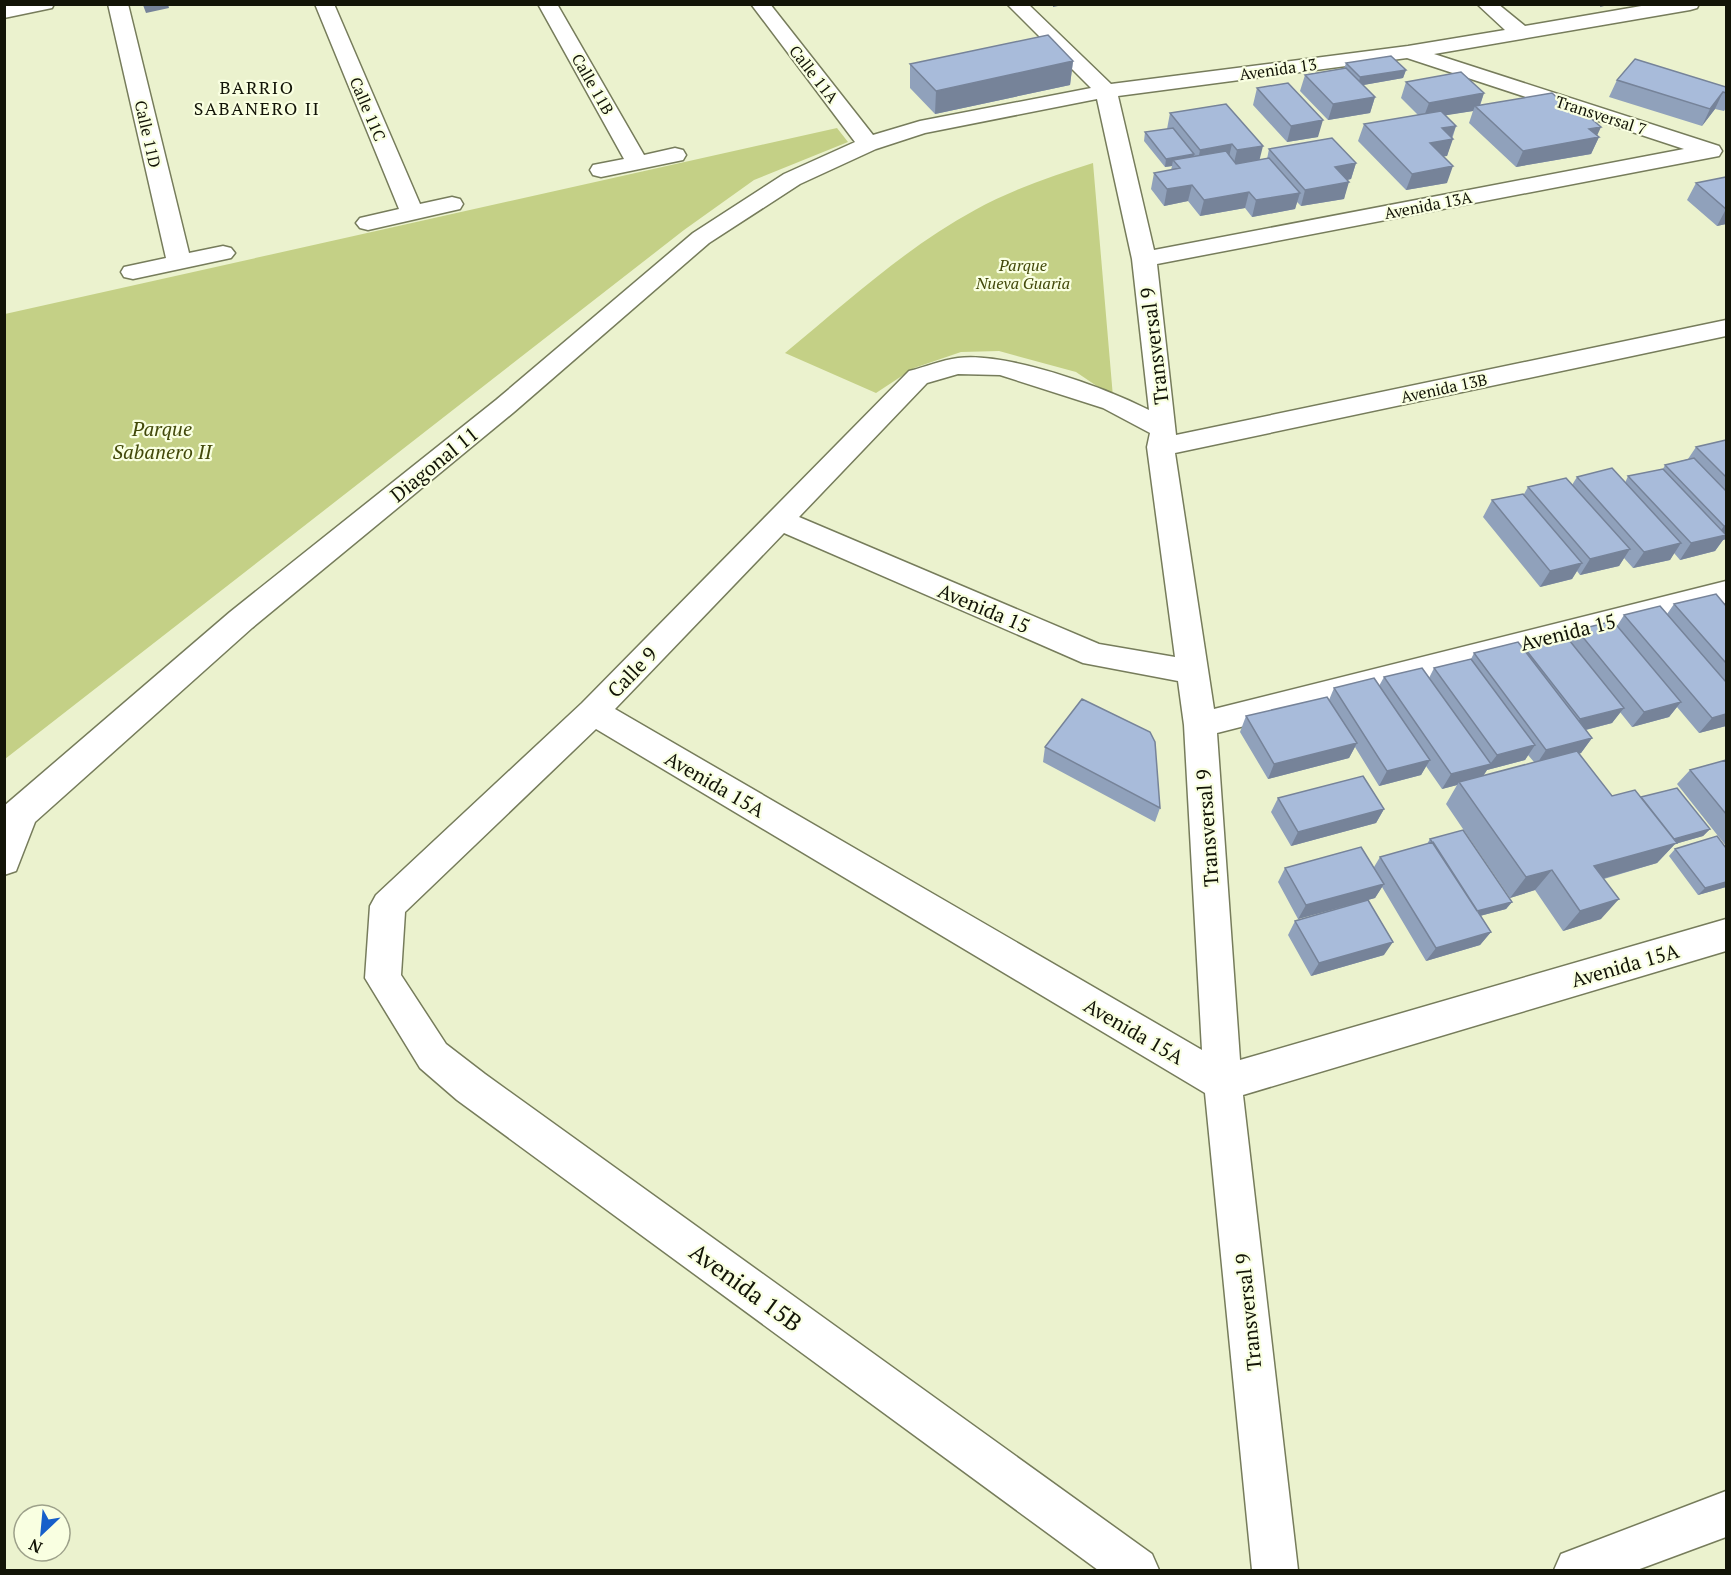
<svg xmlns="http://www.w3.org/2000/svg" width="1731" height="1575" font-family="'PT Serif',serif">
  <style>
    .green { fill: #c4d086 }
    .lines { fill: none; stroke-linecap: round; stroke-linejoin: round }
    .minor-casing { stroke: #767c5b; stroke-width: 3 }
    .minor { fill: #fff; fill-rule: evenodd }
    .wall { fill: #90a1bb; fill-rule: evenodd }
    .shaded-wall { fill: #768399 }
    .building { fill: #a8bbda; stroke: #768399; stroke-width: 1.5 }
    .labels { text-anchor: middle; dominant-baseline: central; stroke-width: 4.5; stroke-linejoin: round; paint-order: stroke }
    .far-street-label { font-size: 16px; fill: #121407; stroke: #f9ffe1 }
    .far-park-label { font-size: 16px; font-style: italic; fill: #42490a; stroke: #f9ffe1 }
    .far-neighbourhood-label { font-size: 18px; letter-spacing: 1.5px; fill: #121407; stroke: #f9ffe1 }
    .street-label { font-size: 20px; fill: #121407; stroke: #f9ffe1 }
    .park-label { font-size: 20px; font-style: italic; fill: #42490a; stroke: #f9ffe1 }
    .near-street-label { font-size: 24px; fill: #121407; stroke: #f9ffe1 }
  </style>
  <rect width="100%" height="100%" fill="#ebf2ce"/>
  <path class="green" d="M837,128L848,142L754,180L684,230L5,759V314Z
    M1093,163L1113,397L1076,372L999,351L961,352L914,368L876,393L785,353C846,303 905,248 975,210C1013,189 1053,176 1093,163Z"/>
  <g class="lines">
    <defs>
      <path id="minor" d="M12,4H54L52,8L4,18V6Z
        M108,4H128L189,253L223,246L231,248L235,253L231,258L133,279L124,277L121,272L124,267L166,258Z
        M315,4H334L420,204L452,197L460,199L463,204L460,209L368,230L360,228L356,223L360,218L399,209Z
        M538,4H557L644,155L675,148L683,150L686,155L683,160L601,177L593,175L590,170L593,165L624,159Z
        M751,4H770L873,135L920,121L1091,88L1007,4H1028L1111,84L1408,46L1505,30L1477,4H1498L1525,26L1653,4H1699L1697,8L1690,10L1434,54L1719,146L1722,151L1719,156L1157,264L1176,435L1726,320V336L1175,453L1214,709L1726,581V603L1217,733L1240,1060L1726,919V951L1243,1095L1298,1570H1252L1205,1093L596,729L405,912L401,975L446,1044L485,1074L1152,1554L1159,1570H1098L457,1100L420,1068L365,978L370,906L376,895L582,703L909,371C925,367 942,360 958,358C1007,352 1104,387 1149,410L1132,259L1097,99L925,133L876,149L800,184L709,243L514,412L252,628L35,822L16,871L4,875V806L230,612L496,400L693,233L784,174L855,142ZM1407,58L1684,149L1154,250L1118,96ZM958,374L1000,375L1103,408L1150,433L1147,447L1175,657L1099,644L799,517L927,383ZM784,533L1083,663L1178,681L1184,725L1202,1050L615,709Z
        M1726,1491V1537L1637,1570H1554L1561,1554Z"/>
    </defs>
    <use href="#minor" class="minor-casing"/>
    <use href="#minor" class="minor"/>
  </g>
  <path class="wall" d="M1073,61L1070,85L935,114L910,88V64Z
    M1346,63L1406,70L1403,78L1363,85L1375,97L1370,113L1328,120L1300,91L1305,75L1344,69Z
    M1617,80L1726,87V108L1724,111L1715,109L1702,126L1609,97Z
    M1406,82L1484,93L1480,106L1597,136L1599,137L1591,154L1516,167L1469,123L1473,111L1445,115L1456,126L1447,156H1443L1447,183L1406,190L1358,141L1364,124L1418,115L1401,98Z
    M1257,88L1318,137L1287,142L1253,105Z
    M1226,104L1260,160L1267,159L1269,149L1356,163L1351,179L1348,180L1344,199L1301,206L1297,202L1295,209L1252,217L1245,208L1200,216L1188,201L1164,206L1151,189L1154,173L1171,170L1172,166L1165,167L1144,141L1145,132L1167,129L1170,113Z
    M1726,177V224L1717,226L1687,200L1696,183Z
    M1726,440V539L1723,540L1715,551L1680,560L1674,553L1670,560L1633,568L1624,558L1619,566L1580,575L1577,571L1572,579L1540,587L1483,517L1492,500L1524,494L1528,487L1572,485L1577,477L1625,483L1628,476L1663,469L1665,465L1688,459L1696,447Z
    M1674,604L1726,606V726L1699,733L1677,707L1669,717L1632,727L1620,712L1612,723L1586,730L1592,738L1581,753L1579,754L1612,796L1641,797L1710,829L1703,836L1675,844L1657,863L1604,879L1601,919L1563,931L1535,890L1510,898L1446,804L1457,785L1442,789L1426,766L1421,775L1379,786L1355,747L1349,758L1268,779L1240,732L1246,716L1329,700L1334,688L1379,686L1384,677L1429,678L1434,668L1471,659L1474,653L1522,647L1523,646L1570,641L1577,630L1617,626L1624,615L1667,614ZM1528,755L1534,762L1483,776L1487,770L1525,760Z
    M1045,747L1160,808L1155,822L1043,762Z
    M1726,760V846L1677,784L1690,770Z
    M1278,798L1384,809L1376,823L1291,846L1271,812Z
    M1430,839L1512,902L1506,909L1480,916L1491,932L1480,945L1426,961L1382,887L1375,898L1298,919L1278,882L1285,868L1374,867L1380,857L1427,844Z
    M1675,849L1726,887L1698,895L1669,856Z
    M1295,921L1384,955L1311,976L1288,935Z"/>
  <path class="shaded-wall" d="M168,4L169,8L146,13L143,5Z
    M1053,4H1068L1053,7Z
    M1601,4H1612L1600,7Z
    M1073,61L1070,85L935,114L936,91Z
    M1406,70L1403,78L1358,86L1360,77Z
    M1723,92L1715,109L1702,126L1710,109Z
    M1484,93L1478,110L1475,106L1473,111L1423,119L1429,103Z
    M1375,97L1370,113L1328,120L1333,104Z
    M1323,120L1318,137L1287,142L1291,126Z
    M1456,126L1451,139H1453L1447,156L1424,160L1430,143L1442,128Z
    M1601,127L1596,138L1599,137L1591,154L1516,167L1523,151L1589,129Z
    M1232,144L1228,161L1197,166L1200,150Z
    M1263,146L1259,162L1233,167L1237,150Z
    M1194,154L1193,162L1173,160L1172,166L1165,167L1166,159Z
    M1356,163L1351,179L1330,183L1335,167Z
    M1453,166L1447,183L1406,190L1412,174Z
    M1349,182L1344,199L1301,206L1305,190Z
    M1192,185L1188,201L1164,206L1167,189Z
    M1249,192L1245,208L1200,216L1204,200Z
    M1300,193L1295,209L1252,217L1256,200Z
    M1726,209V224L1717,226Z
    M1724,526H1726V539L1723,540L1715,551L1680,560L1691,543L1716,537Z
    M1681,543L1670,560L1633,568L1644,552Z
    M1630,549L1619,566L1580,575L1590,559Z
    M1582,563L1572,579L1540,587L1550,571Z
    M1681,702L1669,717L1632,727L1644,712Z
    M1624,708L1612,723L1569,734L1580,719Z
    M1726,714V726L1699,733L1712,718Z
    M1592,738L1581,753L1536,765L1546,750Z
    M1357,743L1349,758L1268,779L1274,764Z
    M1535,745L1525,760L1487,770L1481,779L1459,782L1457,785L1442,789L1451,774L1490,764L1497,755Z
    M1430,760L1421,775L1379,786L1387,771Z
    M1384,809L1376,823L1291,846L1298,832Z
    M1710,829L1703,836L1675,844L1657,863L1577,886L1594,866L1664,842Z
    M1552,870L1535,890L1510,898L1526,877Z
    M1726,882V887L1698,895L1705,888Z
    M1384,884L1375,898L1298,919L1306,905Z
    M1619,899L1601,919L1563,931L1580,911Z
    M1512,902L1506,909L1472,918L1477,911Z
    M1491,932L1480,945L1426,961L1436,948Z
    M1393,942L1384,955L1311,976L1319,963Z"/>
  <path class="building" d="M1048,35L1073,61L936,91L910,64Z
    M1391,56L1406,70L1360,77L1346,63Z
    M1635,59L1726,87V93L1723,92L1710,109L1617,80Z
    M1346,68L1375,97L1333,104L1305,75Z
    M1461,72L1484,93L1429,103L1406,82Z
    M1288,83L1323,120L1291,126L1257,88Z
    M1552,93L1572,111L1580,109L1601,127L1589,129L1599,137L1523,151L1475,106Z
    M1226,104L1263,146L1237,150L1232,144L1200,150L1170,113Z
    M1441,111L1456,126L1442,128L1453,139L1430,143L1453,166L1412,174L1364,124Z
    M1173,128L1194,154L1166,159L1145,132Z
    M1332,138L1356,163L1335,167L1349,182L1305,190L1269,149Z
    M1226,151L1236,164L1269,158L1300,193L1256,200L1249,192L1204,200L1192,185L1167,189L1154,173L1180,168L1173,160Z
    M1726,177V209L1696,183Z
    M1726,440V477L1696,447Z
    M1694,458L1726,491V526H1724L1665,465Z
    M1612,468L1681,543L1644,552L1577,477Z
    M1663,469L1726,535L1691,543L1628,476Z
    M1566,478L1630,549L1590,559L1528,487Z
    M1523,494L1582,563L1550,571L1492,500Z
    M1716,594L1726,606V663L1674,604Z
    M1660,606L1726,682V714L1712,718L1624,615Z
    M1613,621L1681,702L1644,712L1577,630Z
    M1565,635L1624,708L1580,719L1523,646Z
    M1518,642L1592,738L1546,750L1474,653Z
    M1471,659L1535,745L1497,755L1434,668Z
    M1422,668L1491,764L1451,774L1384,677Z
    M1374,678L1430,760L1387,771L1334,688Z
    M1327,697L1357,743L1274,764L1246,716Z
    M1082,699L1150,732L1155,742L1160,808L1045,747Z
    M1577,751L1612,796L1635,790L1677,843L1594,866L1619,899L1580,911L1552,870L1526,877L1459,782Z
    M1726,760V814L1690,770Z
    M1363,776L1384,809L1298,832L1278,798Z
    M1677,788L1710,829L1674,839L1641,797Z
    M1463,830L1512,902L1477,911L1430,839Z
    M1717,836L1726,848V882L1705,888L1675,849Z
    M1433,842L1491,932L1436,948L1380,857Z
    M1361,847L1384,884L1306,905L1285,868Z
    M1368,900L1393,942L1319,963L1295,921Z"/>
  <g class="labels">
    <g class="far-street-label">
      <text transform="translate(1278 69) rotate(-8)">Avenida 13</text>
      <text transform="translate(814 74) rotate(52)">Calle 11A</text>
      <text transform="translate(593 84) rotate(60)">Calle 11B</text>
      <text transform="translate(368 109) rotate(67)">Calle 11C</text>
      <text transform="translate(1601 115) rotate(18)">Transversal 7</text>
      <text transform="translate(148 134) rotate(77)">Calle 11D</text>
      <text transform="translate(1428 205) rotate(-11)">Avenida 13A</text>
      <text transform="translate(1444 388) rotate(-12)">Avenida 13B</text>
    </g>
    <g class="far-park-label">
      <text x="1023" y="265">Parque<tspan x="1023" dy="18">Nueva Guaria</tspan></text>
    </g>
    <g class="far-neighbourhood-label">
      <text x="257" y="87">BARRIO<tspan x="257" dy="21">SABANERO II</tspan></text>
    </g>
    <g class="street-label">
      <text transform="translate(1154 346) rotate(-97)">Transversal 9</text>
      <text transform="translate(434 464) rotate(-39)">Diagonal 11</text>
      <text transform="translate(984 608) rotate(23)">Avenida 15</text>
      <text transform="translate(1568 632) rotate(-14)">Avenida 15</text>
      <text transform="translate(632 672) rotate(-46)">Calle 9</text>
      <text transform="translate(715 784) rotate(30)">Avenida 15A</text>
      <text transform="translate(1207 828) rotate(-94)">Transversal 9</text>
      <text transform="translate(1625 965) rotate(-16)">Avenida 15A</text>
      <text transform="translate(1134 1031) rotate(30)">Avenida 15A</text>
      <text transform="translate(1248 1312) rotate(-96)">Transversal 9</text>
    </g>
    <g class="park-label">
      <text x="162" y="428">Parque<tspan x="162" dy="23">Sabanero II</tspan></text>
    </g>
    <g class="near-street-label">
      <text transform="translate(746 1287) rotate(36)">Avenida 15B</text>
    </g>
  </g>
  <rect width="1731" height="1575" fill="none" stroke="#121407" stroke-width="12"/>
  <g transform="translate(42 1533) rotate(206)"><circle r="28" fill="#f9ffe1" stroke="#9da18a" stroke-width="1.5"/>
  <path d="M0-4.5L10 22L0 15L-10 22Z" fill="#165fca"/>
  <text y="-9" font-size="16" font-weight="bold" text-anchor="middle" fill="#121407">N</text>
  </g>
</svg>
